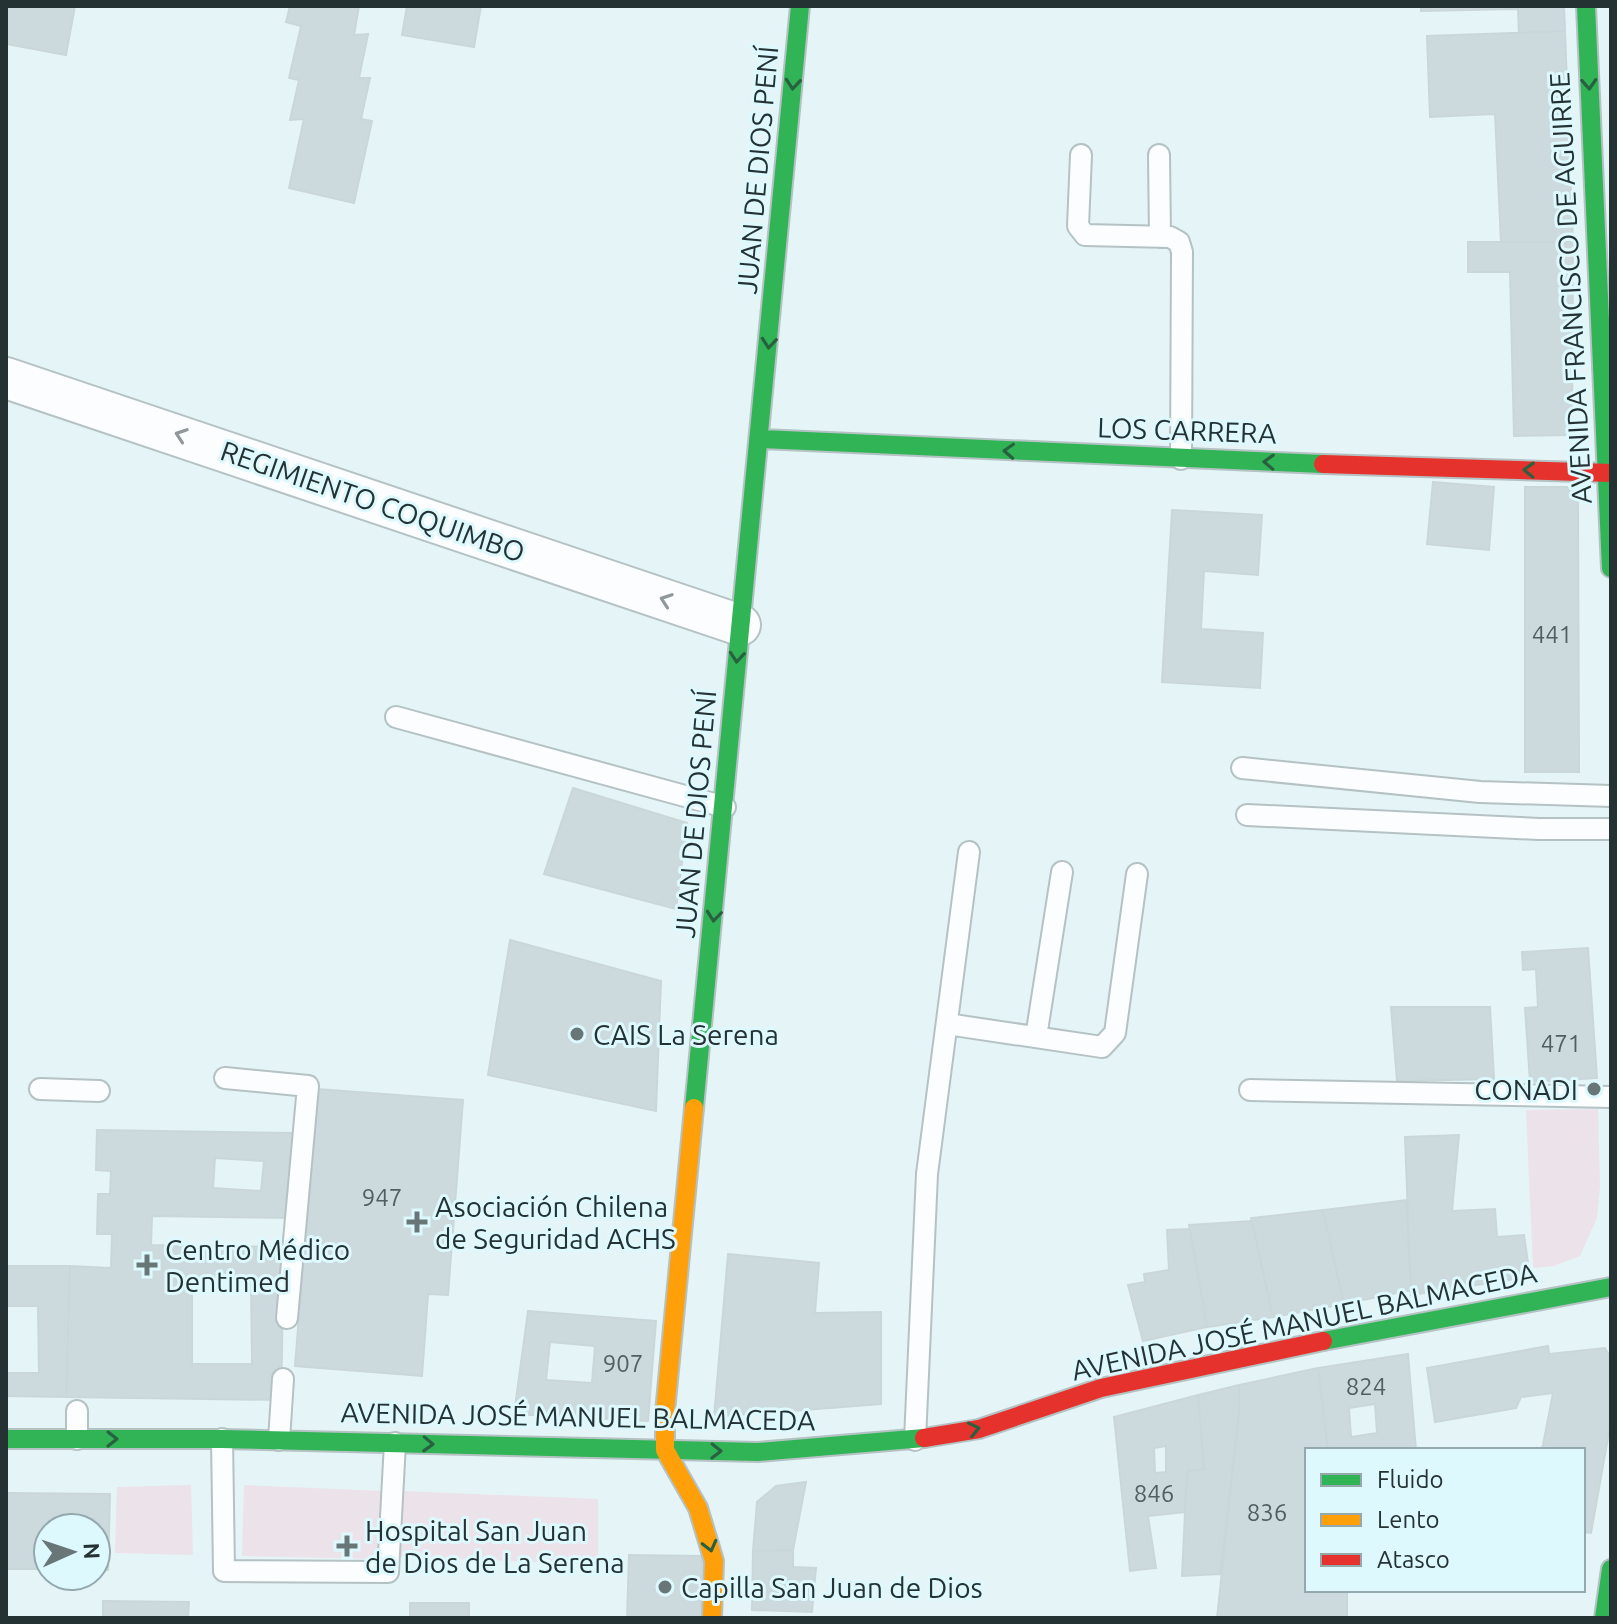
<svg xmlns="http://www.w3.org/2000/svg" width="1617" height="1624" font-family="Ubuntu,sans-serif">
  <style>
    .green { fill: #ece2ea }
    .building { fill: #ccdadd; stroke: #cad7d9; stroke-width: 2; fill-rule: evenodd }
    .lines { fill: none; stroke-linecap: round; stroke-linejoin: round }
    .lane-casing { stroke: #b5c2c4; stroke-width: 24 }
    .street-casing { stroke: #b5c2c4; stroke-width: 44 }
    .fast-casing { stroke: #b5c2c4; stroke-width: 22 }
    .slow-casing { stroke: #b5c2c4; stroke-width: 22 }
    .jam-casing { stroke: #b5c2c4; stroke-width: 22 }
    .lane { stroke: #fbfdfe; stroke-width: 20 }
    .street { stroke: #fbfdfe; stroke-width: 40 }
    .fast { stroke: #30b455; stroke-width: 18 }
    .slow { stroke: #ff9f0a; stroke-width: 18 }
    .jam { stroke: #e5322d; stroke-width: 18 }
    .oneway { stroke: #296040 }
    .oneway2 { stroke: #909899 }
    .poi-dot { fill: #687678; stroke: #def9fe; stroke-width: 3 }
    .labels { text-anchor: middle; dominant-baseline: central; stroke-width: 6; stroke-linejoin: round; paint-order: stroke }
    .number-label { font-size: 24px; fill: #525f61 }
    .street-label { font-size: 28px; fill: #253234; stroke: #def9fe }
    .poi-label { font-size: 28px; fill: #253234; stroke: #def9fe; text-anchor: start }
  </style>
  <rect width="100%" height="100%" fill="#e5f4f7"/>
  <path class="green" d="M1598,1109L1600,1186L1597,1218L1580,1256L1554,1266L1533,1268L1526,1110Z
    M191,1485L193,1555L115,1553L117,1487Z
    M244,1485L381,1491L378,1559L242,1556Z
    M401,1491L598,1499V1564L395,1557Z"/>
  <path class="building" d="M6,6H75L66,55L6,44Z
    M290,6H359L354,35L368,34L359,78H370L361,119L372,121L354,203L289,188L304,119L290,120L299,80L289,78L301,26L286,22Z
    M407,6H481L474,47L402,35Z
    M1421,6H1564L1565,31L1519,33L1518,9L1421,11Z
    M1565,31L1573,242H1501L1495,114L1430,117L1427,36Z
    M1468,242H1573L1572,435L1514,436L1510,272H1468Z
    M1433,482L1494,487L1489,550L1427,544Z
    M1525,487H1567L1578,496L1579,772H1525Z
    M1172,510L1262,515L1258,575L1204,571L1201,629L1263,633L1260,688L1162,682Z
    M573,788L687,823L676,909L544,874Z
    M510,940L661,981L656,1111L488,1075Z
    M1588,948L1597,1078L1530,1082L1525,1008L1538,1007L1536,969L1523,970L1522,952Z
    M1391,1007H1490L1494,1079L1397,1081Z
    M317,1089L463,1100L448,1295L428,1294L422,1376L295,1366Z
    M97,1130L295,1133L293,1218L152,1216L151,1245L284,1247L281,1400L66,1397L70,1266L111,1268L112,1234H97L98,1194H110L111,1171L96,1170ZM215,1158L264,1161L261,1191L213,1188ZM192,1280H251L252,1364H192Z
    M1459,1135L1452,1211L1495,1209L1497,1237L1524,1235L1530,1277L1411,1295L1405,1137Z
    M1406,1200L1411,1290L1344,1304L1323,1210Z
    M1323,1210L1344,1304L1273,1317L1251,1218Z
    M1252,1221L1273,1317L1207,1327L1189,1225Z
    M1190,1229L1207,1327L1143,1341L1128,1285L1145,1282L1144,1274L1169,1270L1167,1230Z
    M728,1254L819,1263L815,1313L881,1312V1404L714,1417Z
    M6,1266H70L66,1397L6,1396V1373H39L38,1306H6Z
    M528,1311L656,1321L648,1421L514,1414ZM550,1342L595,1346L592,1383L546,1380Z
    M1548,1346L1549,1354L1605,1348L1611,1358V1421L1591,1533L1583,1532V1450H1542L1553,1393L1521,1397L1516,1408L1435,1422L1427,1368Z
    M1408,1354L1416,1450H1328L1318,1368ZM1375,1404L1377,1433L1351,1437L1349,1408Z
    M1318,1368L1328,1450H1307V1590H1347V1618H1217L1239,1413V1385Z
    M1239,1385V1413L1220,1574L1182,1576L1187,1471L1204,1469L1198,1395Z
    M1198,1395L1204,1469L1187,1471L1185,1512L1148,1516L1156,1568L1130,1571L1114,1417ZM1166,1446V1472L1155,1473L1154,1448Z
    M806,1482L793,1550L753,1551L757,1502L776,1486Z
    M6,1493L110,1494L108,1570H96V1528H48V1569H6Z
    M793,1550V1567L816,1568L812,1612L752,1610L753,1551Z
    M629,1555L702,1556L701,1618H627Z
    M103,1601L189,1602L188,1618H103Z
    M410,1603H469V1618H410Z"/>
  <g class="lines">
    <defs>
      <path id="lane" d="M1081,155L1078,226L1085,235L1170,237L1179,242L1182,252L1181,459
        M1159,155L1160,237
        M396,717L725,807
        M1242,768L1480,792L1611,796
        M1247,815L1539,829H1611
        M947,1024L1102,1047L1115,1033L1137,874
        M1036,1037L1062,872
        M225,1078L308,1086L287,1318
        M40,1089L99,1091
        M1250,1090L1611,1097
        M77,1411V1439
        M222,1439L224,1571L388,1572L395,1443
        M279,1440L283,1379
        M915,1440L927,1174L969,852"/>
      <path id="street" d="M6,378L740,625"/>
      <path id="fast" d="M1586,6L1611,568
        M760,439L1323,464
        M694,1108L800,6
        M1323,1341L1611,1287
        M6,1439H222L758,1452L924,1438
        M1604,1618L1611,1569"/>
      <path id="slow" d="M694,1108L665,1412V1450L698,1508L714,1561L712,1618"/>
      <path id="jam" d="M1323,464L1611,473
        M924,1438L979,1429L1101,1388L1323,1341"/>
    </defs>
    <use href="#lane" class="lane-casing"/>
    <use href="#street" class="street-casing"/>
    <use href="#fast" class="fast-casing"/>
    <use href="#slow" class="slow-casing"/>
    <use href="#jam" class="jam-casing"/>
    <use href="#lane" class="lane"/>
    <use href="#street" class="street"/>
    <use href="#fast" class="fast"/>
    <use href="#slow" class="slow"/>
    <use href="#jam" class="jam"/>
  </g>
  <defs><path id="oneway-chevron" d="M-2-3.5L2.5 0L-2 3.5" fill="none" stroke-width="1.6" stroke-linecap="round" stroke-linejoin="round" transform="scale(2)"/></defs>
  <g class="oneway">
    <use href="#oneway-chevron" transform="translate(793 84) rotate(95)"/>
    <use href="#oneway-chevron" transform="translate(1589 84) rotate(87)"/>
    <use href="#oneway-chevron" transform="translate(769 343) rotate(95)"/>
    <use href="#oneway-chevron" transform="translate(1009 451) rotate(-177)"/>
    <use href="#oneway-chevron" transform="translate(1269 462) rotate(-178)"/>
    <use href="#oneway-chevron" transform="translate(1529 470) rotate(-178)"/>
    <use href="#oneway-chevron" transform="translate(737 657) rotate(95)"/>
    <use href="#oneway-chevron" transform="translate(714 916) rotate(96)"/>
    <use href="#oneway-chevron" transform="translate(974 1429) rotate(-13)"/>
    <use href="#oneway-chevron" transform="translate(112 1439)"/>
    <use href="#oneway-chevron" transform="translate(428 1444) rotate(2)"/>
    <use href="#oneway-chevron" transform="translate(716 1451) rotate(1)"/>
    <use href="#oneway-chevron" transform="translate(710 1546) rotate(76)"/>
  </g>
  <g class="oneway2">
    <use href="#oneway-chevron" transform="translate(181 435) rotate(-161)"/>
    <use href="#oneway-chevron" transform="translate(666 600) rotate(-161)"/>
  </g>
  <g class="poi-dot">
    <circle cx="577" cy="1034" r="8"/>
    <circle cx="1594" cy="1089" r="8"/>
    <path d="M413 1210h8v8h8v8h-8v8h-8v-8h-8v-8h8z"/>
    <path d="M143 1253h8v8h8v8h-8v8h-8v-8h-8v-8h8z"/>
    <path d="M343 1534h8v8h8v8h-8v8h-8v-8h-8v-8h8z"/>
    <circle cx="665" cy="1587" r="8"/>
  </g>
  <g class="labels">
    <g class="number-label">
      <text x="1552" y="634">441</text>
      <text x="1561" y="1043">471</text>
      <text x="382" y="1197">947</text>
      <text x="623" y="1363">907</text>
      <text x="1366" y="1386">824</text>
      <text x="1154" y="1493">846</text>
      <text x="1267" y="1512">836</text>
    </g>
    <g class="street-label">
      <text transform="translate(757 170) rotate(-85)">JUAN DE DIOS PENÍ</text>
      <text transform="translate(1570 288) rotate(-93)">AVENIDA FRANCISCO DE AGUIRRE</text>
      <text transform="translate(1187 430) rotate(2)">LOS CARRERA</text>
      <text transform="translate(373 501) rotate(19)">REGIMIENTO COQUIMBO</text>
      <text transform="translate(695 814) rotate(-85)">JUAN DE DIOS PENÍ</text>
      <text transform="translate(1304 1321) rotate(-12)">AVENIDA JOSÉ MANUEL BALMACEDA</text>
      <text transform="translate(578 1416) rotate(1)">AVENIDA JOSÉ MANUEL BALMACEDA</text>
    </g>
    <g class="poi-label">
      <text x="593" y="1034">CAIS La Serena</text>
      <text x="1578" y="1089" text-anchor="end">CONADI</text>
      <text x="435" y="1206">Asociación Chilena<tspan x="435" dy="32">de Seguridad ACHS</tspan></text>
      <text x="165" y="1249">Centro Médico<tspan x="165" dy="32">Dentimed</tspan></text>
      <text x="365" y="1530">Hospital San Juan<tspan x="365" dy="32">de Dios de La Serena</tspan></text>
      <text x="681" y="1587">Capilla San Juan de Dios</text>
    </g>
  </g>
  <rect width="1617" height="1624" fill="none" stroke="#253234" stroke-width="16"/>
  <rect x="1305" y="1448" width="280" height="144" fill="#def9fe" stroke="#94a9ad" stroke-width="2"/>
  <rect x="1321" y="1474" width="40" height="12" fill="#30b455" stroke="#94a9ad" stroke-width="2"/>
  <text x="1377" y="1488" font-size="24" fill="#253234">Fluido</text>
  <rect x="1321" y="1514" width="40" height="12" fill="#ff9f0a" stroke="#94a9ad" stroke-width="2"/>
  <text x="1377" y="1528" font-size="24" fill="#253234">Lento</text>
  <rect x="1321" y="1554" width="40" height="12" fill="#e5322d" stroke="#94a9ad" stroke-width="2"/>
  <text x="1377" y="1568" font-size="24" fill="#253234">Atasco</text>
  <g transform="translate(72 1552) rotate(87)"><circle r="38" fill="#def9fe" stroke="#94a9ad" stroke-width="2"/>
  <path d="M0-6L14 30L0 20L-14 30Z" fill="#687678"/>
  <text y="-12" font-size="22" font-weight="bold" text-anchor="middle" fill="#253234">N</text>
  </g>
</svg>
